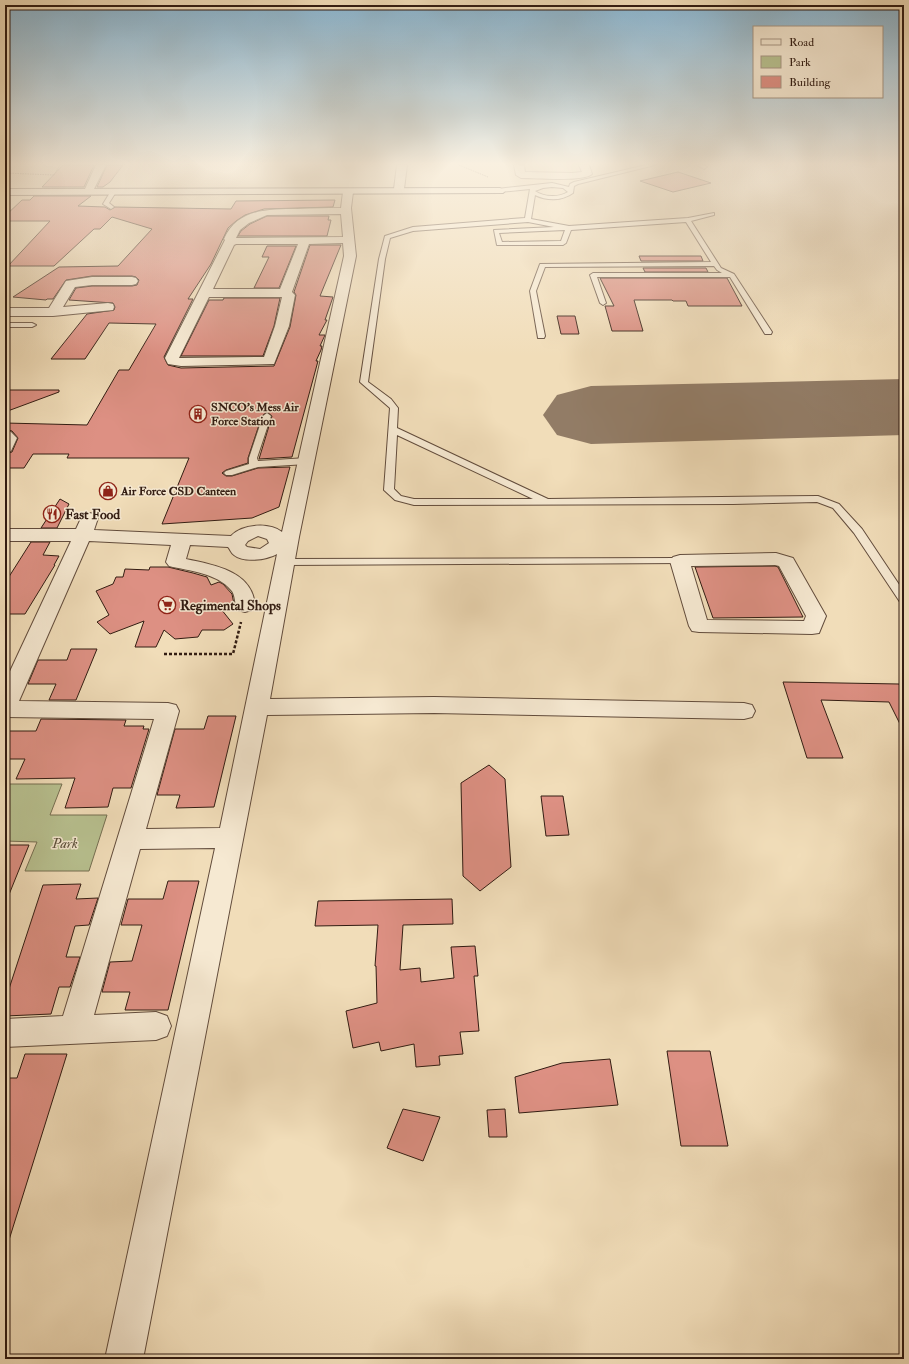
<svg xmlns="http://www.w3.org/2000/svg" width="909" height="1364" font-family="'IM FELL Double Pica',serif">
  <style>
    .green { fill: #b8c190; stroke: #756e51 }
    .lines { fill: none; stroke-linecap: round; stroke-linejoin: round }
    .runway { fill: #927c66; fill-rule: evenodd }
    .building { fill: #dd9083; stroke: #321c12 }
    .lane-casing { stroke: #624c3c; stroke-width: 2 }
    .street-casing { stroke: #624c3c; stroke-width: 2 }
    .secondary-casing { stroke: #321c12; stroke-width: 2 }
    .path-far1 { stroke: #321c12; stroke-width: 1; stroke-dasharray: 1.5 1; stroke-linecap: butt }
    .path { stroke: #321c12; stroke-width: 2.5; stroke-dasharray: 3 2; stroke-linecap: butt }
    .lane { fill: #f6e9d2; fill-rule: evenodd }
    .street { fill: #f6e9d2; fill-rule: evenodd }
    .secondary { fill: #f6e9d2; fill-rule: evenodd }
    .labels { text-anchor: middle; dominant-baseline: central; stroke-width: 3; stroke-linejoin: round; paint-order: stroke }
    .far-poi-label { font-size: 12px; font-weight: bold; fill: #321c12; stroke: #f6e9d2; text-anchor: start }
    .poi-label { font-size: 14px; font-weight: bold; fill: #321c12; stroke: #f6e9d2; text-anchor: start }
    .park-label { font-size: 14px; font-style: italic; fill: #5a4e38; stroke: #f6e9d2 }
  </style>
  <rect width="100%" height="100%" fill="#f1ddb9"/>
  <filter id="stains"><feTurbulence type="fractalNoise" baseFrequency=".005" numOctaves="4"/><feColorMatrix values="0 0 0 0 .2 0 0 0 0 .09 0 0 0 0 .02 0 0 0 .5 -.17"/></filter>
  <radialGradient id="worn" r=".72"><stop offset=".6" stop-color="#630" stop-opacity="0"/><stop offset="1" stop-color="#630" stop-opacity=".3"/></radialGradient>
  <path class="green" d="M5,784H62L50,815H107L89,871H25L37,842L5,841Z"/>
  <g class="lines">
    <path class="runway" d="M904,379V435L591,444L557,435L543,415L557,395L591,386Z"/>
  </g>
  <path class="building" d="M63,165H94L84,187H42Z
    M107,165H123L110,182L103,187H97Z
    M678,172L711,183L673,192L640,181Z
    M34,196H91L78,206L105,207L110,210L115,207L231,209L236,201L335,200L333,207L264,209L245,215L236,221L228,228L211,264L188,299H193L164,357L168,365L181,368L274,366L290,327L296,295L294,292L310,245H341L320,296L333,297L325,320H327L319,335H325L320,346H322L321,350L316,361H318L292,457L259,459L272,416L267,412L262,416L248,458V463L226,470L222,473L226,476H232L258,468L290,467L279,507L252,518L162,524L189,458H67L69,454H33L24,468H5V454L12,452L18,438L12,431L5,429V423L87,425L119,370H129L156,324L109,323L85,359H51L87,314L114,310L115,307L113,303L69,300L76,288L92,286H132L137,285L139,280L136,277L132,276H92L66,280L53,299H47L46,300L13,297L59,267L118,266L152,229L112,217L100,229H94L54,266H8L50,221H5V216L22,200H30Z
    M267,216H329L328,220H331L327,236H238L241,231L250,224Z
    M267,246H296L279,288H254L269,257H262Z
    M639,256H701L703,261H641Z
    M643,268H706L708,272H645Z
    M600,278H727L742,306H688L686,301H673L672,300H634L643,331H612L605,306H614Z
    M224,298H280L274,326L263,356H181L209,300H223Z
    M557,316H575L579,334H561Z
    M5,390H59V392L5,412Z
    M60,499L69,504L57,528H41Z
    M31,542H50L43,555L59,556L54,565H55L25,614H5V583Z
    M775,566L778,567L803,617L713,618L695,567Z
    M150,567H168L193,573L207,577L211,585L219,582L223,584L232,594L234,604L221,609L233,624L224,630H202L198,637L175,639L164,630L156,647H135L144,621L110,634L97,622L109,615L96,591L113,584L116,577H123L125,569L149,570Z
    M71,649H97L76,700H49L56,684H28L38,660H67Z
    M783,682L899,684L904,694V732L889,702L821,700L843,758H807Z
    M208,716H236L214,807L176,808L180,795H157L175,729H204Z
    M41,719L126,720L124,726H144L143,729H149L131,788H113L108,807L65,808L75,778L16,779L25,759H5V731H36Z
    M489,765L505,779L511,867L480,891L463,876L461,783Z
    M541,796H563L569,835L546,836Z
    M5,845H29L6,902H5Z
    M168,881H199L168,1010H125L130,992H102L110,962L132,961L142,925H121L128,899H163Z
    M81,884L76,899L98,898L89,925L75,926L66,957H80L70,987H59L51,1014L5,1016V1001L43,885Z
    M452,899L453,924L403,925L400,970L420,968L421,982L454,978L451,947L475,946L478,976H474L479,1031L460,1032L463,1054L439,1056L440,1065L416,1067L414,1044L381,1051L379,1042L353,1048L346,1011L377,1003L376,966H375L378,925L315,926L318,901Z
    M667,1051H710L728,1146H681Z
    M25,1054H67L9,1240H5V1078H17Z
    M610,1059L618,1105L519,1113L515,1077L562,1063Z
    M403,1109L440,1117L423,1161L387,1148Z
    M505,1109L507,1137H489L487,1110Z"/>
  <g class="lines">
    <defs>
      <path id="lane" d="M646,165H655L578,184L574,186L573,193C562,201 547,201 535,195L531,219L569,226L688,218L714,213V215L691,221L721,268L734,274L772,332L771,334H765L730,277H597L606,303L603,305L600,303L590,275L593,273H722L717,270L714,266L545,267L536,291L545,336L544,338H538L530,291L540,264L711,262L686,222L571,230L566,243L563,245H497L494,230L554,227L528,222L413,231L390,238L385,259L368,382L391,399L398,408L397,428L548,499L818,496L839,504L862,529L904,592V603L900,602L854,533L833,508L817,502L733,504L414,505L395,500L384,490L390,408L360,382L379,259L385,236L413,227L525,218L530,189L499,192L496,190L497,189L552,183L569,187L570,184L574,182ZM552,187L563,188L568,192C558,198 544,197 535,191L543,188ZM565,230L561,241L502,242L499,233ZM397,435L533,499H414L401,496L394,489Z
        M697,165H704L707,167L704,169Z
        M113,190L116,192L109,203L114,207L111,209L103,204L111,191Z
        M5,323H32L36,325L32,327H5Z
        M267,413L271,416L257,458L258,461L307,458L312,461L307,464L258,467L232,475H226L224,473L226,471L249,464V458L263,416Z
        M680,558L685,561L684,563L286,565L281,562L286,559Z"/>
      <path id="street" d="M96,165H106L93,191H87L85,189Z
        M397,165H407L404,189L399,192L394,189Z
        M514,165H524L525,172L572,173L582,172L579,165H589L592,174C584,182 534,178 521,178L516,175Z
        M348,189L353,192L351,208L356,256L299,537L270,699L434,697L744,703L752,705L755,711L752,717L744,719L434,713L267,715L143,1359H105L215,848L140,849L94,1015L156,1012L167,1016L171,1026L167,1036L156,1040L5,1047V1019L63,1016L154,719L5,717V682L71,541H5V529H76L83,514L89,513L95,514L98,518L94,530L231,536C242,524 269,522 282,532L344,256L343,243L309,244L292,292L295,295L289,326L274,364L181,366L168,364L165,358L225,240L224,239C237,209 268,209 297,209C312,208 326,208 341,208L343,192ZM341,214L343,237L236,238L240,230L249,223L267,215ZM236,244H298L280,289H213L234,245ZM209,297H282L275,326L264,357L179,358ZM258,536L267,539L269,543L260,549L247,547L245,545L248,541ZM89,541L171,545L166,562L169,566C189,571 217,573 231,590C236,595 234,604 238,610L245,612L252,610L255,606C253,571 214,565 186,559L190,545L228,547C230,549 231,553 234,555C244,563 266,560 277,554L220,828L146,829L179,711L176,705L168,703L19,701Z
        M92,277H132L136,278L138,281L136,284L132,285H92L75,287L63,307L108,303L113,304L114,307L113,310L53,316H5V308H49L66,281Z
        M5,430L11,432L17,438L11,451L5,453Z
        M776,553L793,558L826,616L819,633L812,634L699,632L692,631L689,626L670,561L673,557L680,555ZM775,565L779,566L806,616L804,621L707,620L691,566Z"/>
      <path id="secondary" d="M500,188L505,191L503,193L5,195V189Z"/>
    </defs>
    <use href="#lane" class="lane-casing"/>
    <use href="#street" class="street-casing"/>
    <use href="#secondary" class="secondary-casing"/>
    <path class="path-far1" d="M459,165L488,177
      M5,173L54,175
      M54,175L60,165"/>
    <path class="path" d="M164,654H233L241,622"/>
    <use href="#lane" class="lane"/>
    <use href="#street" class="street"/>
    <use href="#secondary" class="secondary"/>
  </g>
  <linearGradient id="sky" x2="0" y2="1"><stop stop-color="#89b7d4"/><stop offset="0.46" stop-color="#f9f0e0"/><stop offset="1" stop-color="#f9f0e0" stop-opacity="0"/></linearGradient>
  <rect width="909" height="356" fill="url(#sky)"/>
  <defs>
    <symbol id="building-ring" viewBox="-11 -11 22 22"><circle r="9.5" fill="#f6e9d2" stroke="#8f2418" stroke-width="1.5"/><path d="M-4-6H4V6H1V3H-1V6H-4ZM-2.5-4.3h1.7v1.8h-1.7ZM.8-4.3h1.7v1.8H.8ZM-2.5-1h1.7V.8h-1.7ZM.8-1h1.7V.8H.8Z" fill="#8f2418"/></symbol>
    <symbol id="shop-ring" viewBox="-11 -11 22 22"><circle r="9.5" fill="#f6e9d2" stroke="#8f2418" stroke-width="1.5"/><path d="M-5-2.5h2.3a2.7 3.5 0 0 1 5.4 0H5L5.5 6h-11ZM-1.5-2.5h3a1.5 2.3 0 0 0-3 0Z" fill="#8f2418"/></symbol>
    <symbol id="restaurant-ring" viewBox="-11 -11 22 22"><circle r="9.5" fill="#f6e9d2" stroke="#8f2418" stroke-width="1.5"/><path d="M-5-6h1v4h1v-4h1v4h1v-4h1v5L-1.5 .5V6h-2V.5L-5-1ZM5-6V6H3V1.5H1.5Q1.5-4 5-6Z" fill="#8f2418"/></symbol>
    <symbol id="supermarket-ring" viewBox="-11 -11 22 22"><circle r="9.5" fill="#f6e9d2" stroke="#8f2418" stroke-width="1.5"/><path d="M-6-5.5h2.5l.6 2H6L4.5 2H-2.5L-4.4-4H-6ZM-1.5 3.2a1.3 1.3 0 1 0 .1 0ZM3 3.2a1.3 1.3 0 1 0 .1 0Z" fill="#8f2418"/></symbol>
  </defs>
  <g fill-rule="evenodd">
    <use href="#building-ring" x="188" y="404" width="20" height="20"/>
    <use href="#shop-ring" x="98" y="481" width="20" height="20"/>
    <use href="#restaurant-ring" x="42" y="504" width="20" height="20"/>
    <use href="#supermarket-ring" x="157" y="595" width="20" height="20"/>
  </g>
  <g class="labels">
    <g class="far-poi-label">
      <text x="211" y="407">SNCO's Mess Air<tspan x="211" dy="14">Force Station</tspan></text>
      <text x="121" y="491">Air Force CSD Canteen</text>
    </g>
    <g class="poi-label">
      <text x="65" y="514">Fast Food</text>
      <text x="180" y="605">Regimental Shops</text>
    </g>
    <g class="park-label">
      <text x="65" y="843">Park</text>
    </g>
  </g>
  <rect width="909" height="1364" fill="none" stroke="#f1ddb9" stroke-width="20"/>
  <rect x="6" y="6" width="897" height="1352" fill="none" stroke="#321c12" stroke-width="2"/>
  <rect x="10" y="10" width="889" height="1344" fill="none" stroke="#321c12"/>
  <rect x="753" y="26" width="130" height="72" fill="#f6e9d2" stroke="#a89785"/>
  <rect x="761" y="39" width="20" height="6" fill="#f6e9d2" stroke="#a89785"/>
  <text x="789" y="46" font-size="12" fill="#321c12">Road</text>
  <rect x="761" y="56" width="20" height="12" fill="#b8c190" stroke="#a89785"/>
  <text x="789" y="66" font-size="12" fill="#321c12">Park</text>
  <rect x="761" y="76" width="20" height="12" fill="#dd9083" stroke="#a89785"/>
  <text x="789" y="86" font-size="12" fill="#321c12">Building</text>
  <rect width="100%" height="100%" filter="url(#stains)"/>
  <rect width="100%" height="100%" fill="url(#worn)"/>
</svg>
